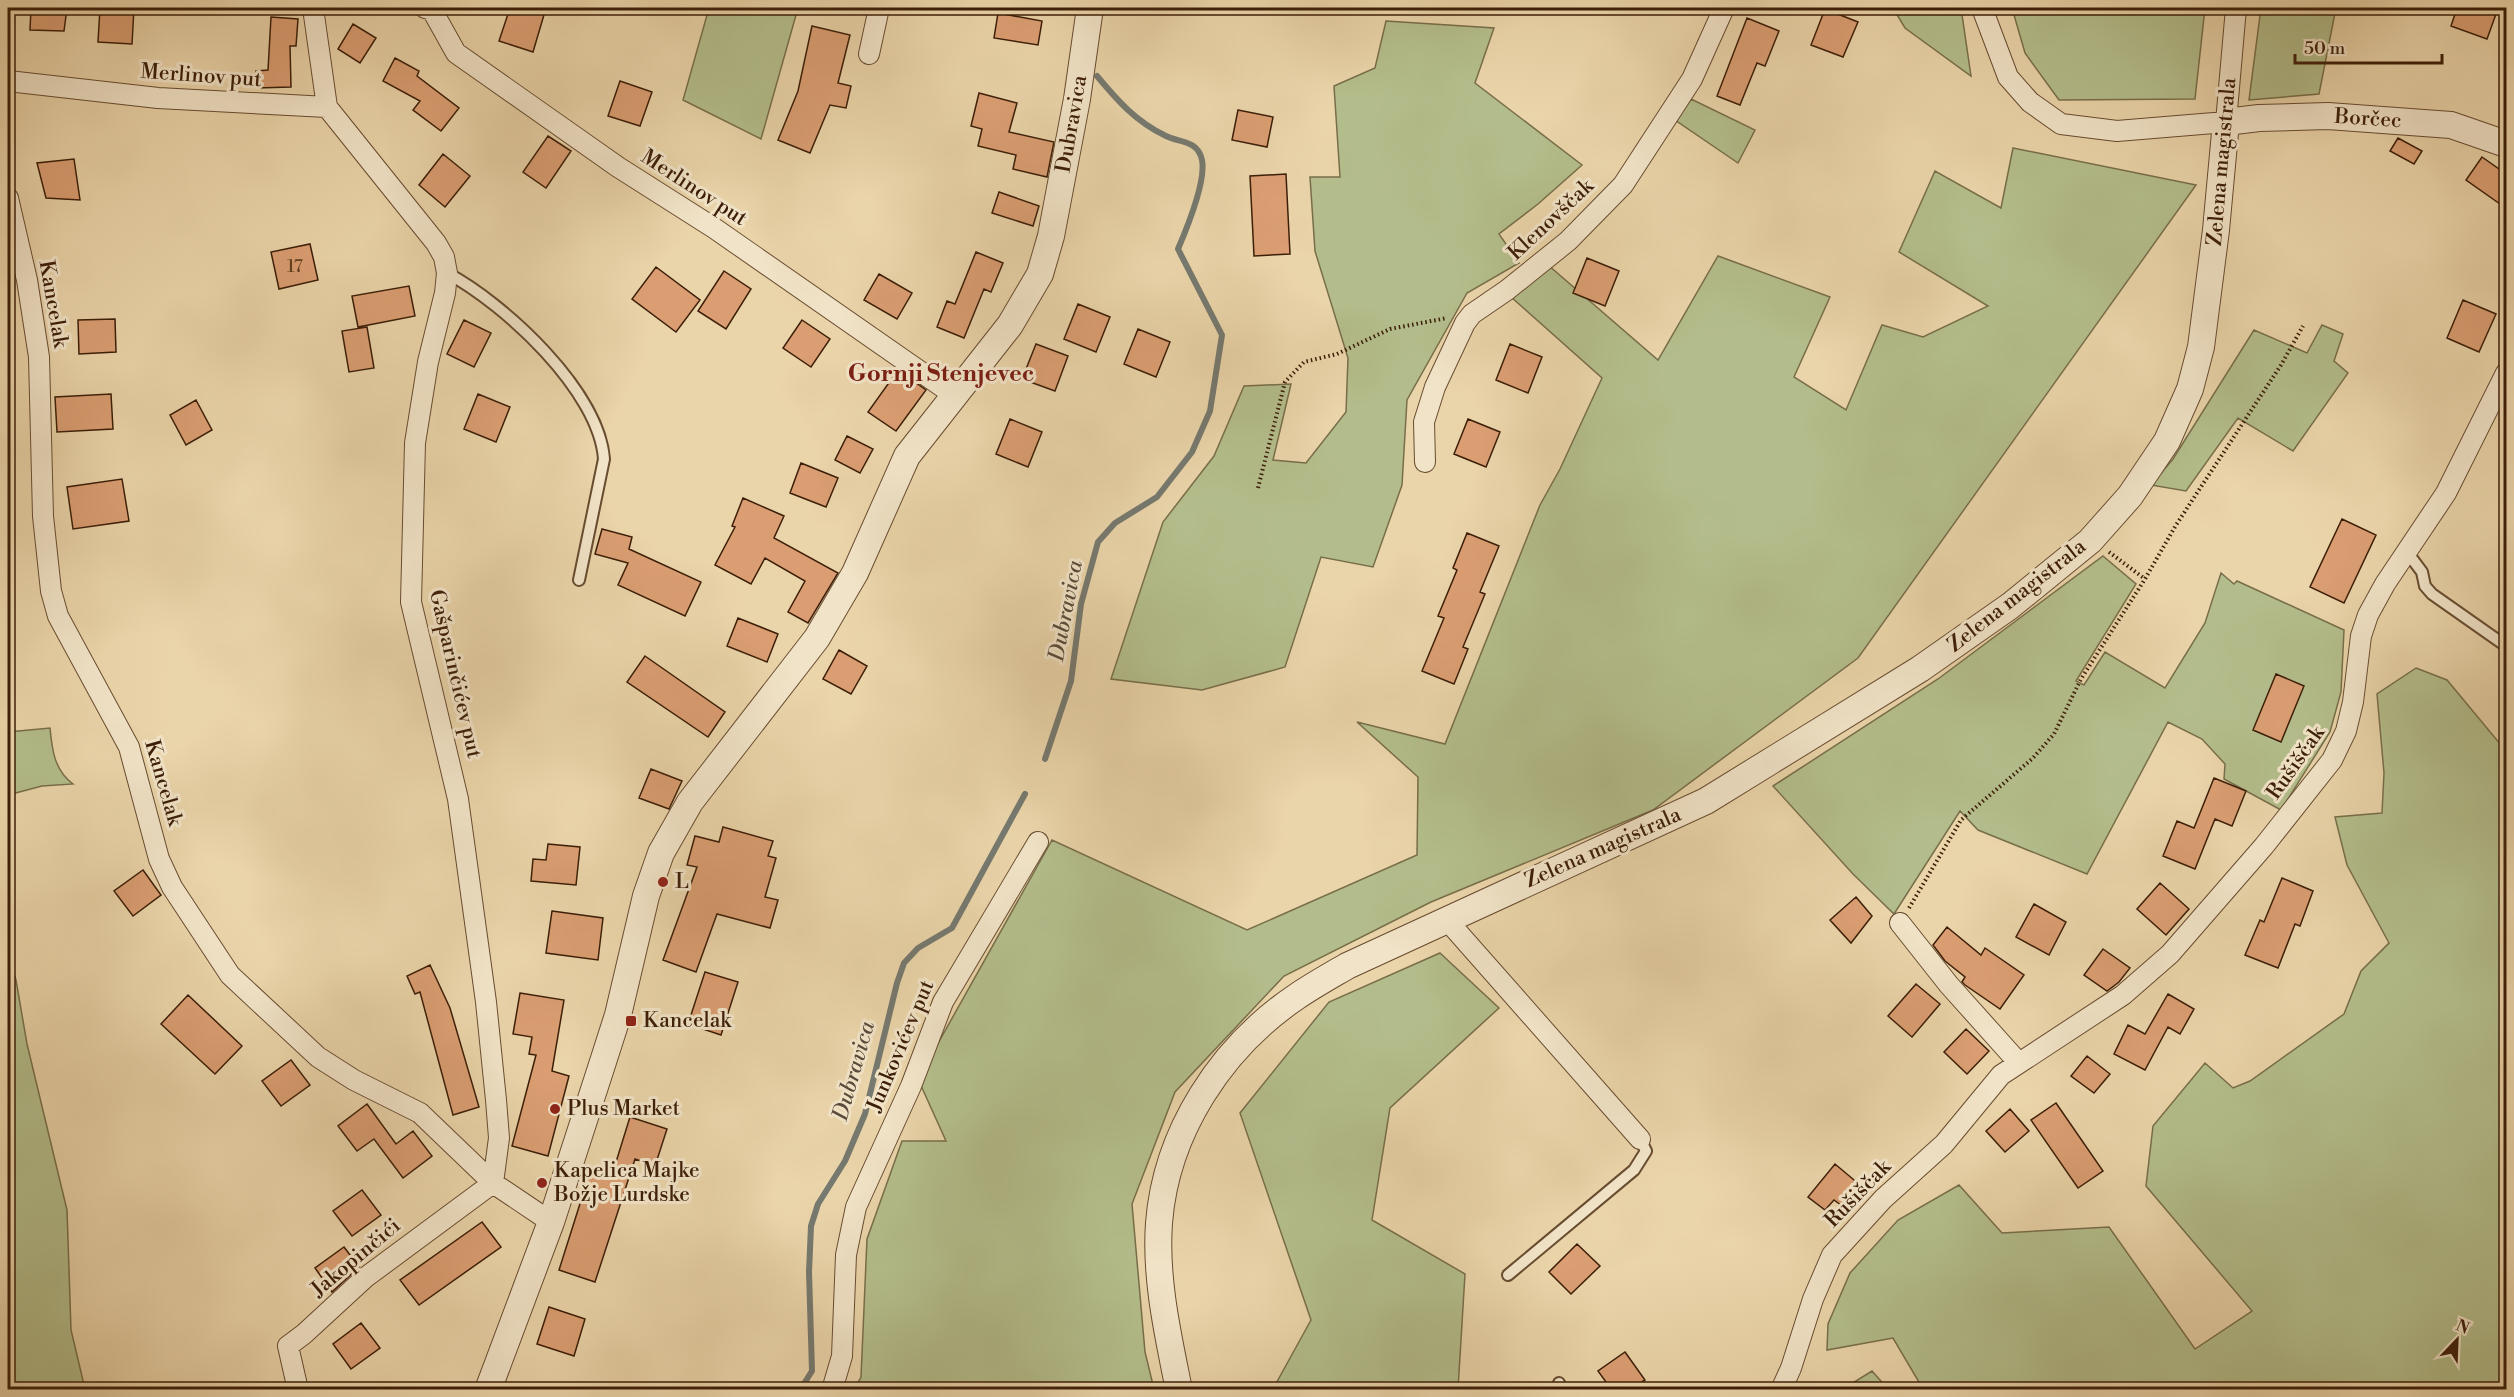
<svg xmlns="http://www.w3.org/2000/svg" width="2514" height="1397" font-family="'Libre Bodoni',serif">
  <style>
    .green { fill: #b3bd8b; stroke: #786e4a; stroke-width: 1.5 }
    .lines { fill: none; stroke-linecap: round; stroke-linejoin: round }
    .stream { stroke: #76796f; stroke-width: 6 }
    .building { fill: #da9e72; stroke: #3c1e08; stroke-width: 1.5 }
    .service-casing { stroke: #684c30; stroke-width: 14 }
    .minor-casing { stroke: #684c30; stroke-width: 22 }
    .tertiary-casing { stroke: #684c30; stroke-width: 28 }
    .path { stroke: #3c1e08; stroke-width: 4; stroke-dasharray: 1.5 3; stroke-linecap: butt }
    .service { stroke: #f1e3c7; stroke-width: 10 }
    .minor { stroke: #f1e3c7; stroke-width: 20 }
    .tertiary { stroke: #f1e3c7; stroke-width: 26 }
    .poi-dot { fill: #8f2418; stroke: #f1e3c7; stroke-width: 2 }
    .labels { text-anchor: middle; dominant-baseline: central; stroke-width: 6; stroke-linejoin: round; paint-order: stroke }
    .number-label { font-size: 18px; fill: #643e22 }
    .street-label { font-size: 21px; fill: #3c1e08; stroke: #f1e3c7 }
    .poi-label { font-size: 21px; fill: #3c1e08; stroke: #f1e3c7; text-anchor: start }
    .water-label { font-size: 22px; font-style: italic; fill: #594b3b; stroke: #f1e3c7 }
    .quarter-label { font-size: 24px; font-weight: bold; fill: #7a1f14; stroke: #f1e3c7 }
  </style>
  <rect width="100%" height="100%" fill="#ead4a9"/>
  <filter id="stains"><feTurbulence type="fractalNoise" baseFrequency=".00333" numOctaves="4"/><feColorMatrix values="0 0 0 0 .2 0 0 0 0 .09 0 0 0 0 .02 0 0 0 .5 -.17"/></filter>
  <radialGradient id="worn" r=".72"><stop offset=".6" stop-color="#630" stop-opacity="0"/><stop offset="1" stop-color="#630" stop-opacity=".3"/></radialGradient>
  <path class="green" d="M709,8H798L761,139L683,100Z
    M1893,8H1961L1971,76L1905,28Z
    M2012,8H2205L2195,99L2059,100L2025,53Z
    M2261,8H2336L2319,94L2249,100Z
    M1386,21L1494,28L1475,83L1582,165L1538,204L1499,234L1519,263L1467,293L1407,400L1402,485L1373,567L1321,557L1285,667L1202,690L1111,679L1163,522L1214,456L1244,386L1291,384L1273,460L1306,463L1346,412L1348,358L1315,251L1310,177H1340L1334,86L1375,68Z
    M1691,99L1755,130L1738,163L1675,120Z
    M2013,148L2196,185L1858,658L1653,810L1431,902L1284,976L1175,1092L1132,1204L1145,1352L1154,1389L854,1390L861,1377L867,1239L902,1141H946L918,1079L1052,840L1247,930L1417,855L1418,777L1357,722L1445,744L1540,505L1560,469L1602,378L1511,297L1548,265L1658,360L1718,256L1830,297L1794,377L1846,410L1882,325L1923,337L1988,306L1899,252L1935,171L2001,208Z
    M2322,325L2343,334L2334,361L2348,373L2293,451L2238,418L2186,491L2151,485L2173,459L2254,330L2307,353Z
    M2103,556L2136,584L2076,681L2084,685L2105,652L2165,688L2205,623L2221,573L2234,584L2237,581L2344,630L2341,692L2330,732L2281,810L2224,779L2225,764L2202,739L2168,722L2087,874L1978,830L1960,811L1894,914L1853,874L1773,786L1938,679Z
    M2416,668L2447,680L2506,751V1389H1923L1893,1338L1827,1350L1828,1324L1850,1273L1898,1220L1959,1185L2002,1233L2109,1227L2195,1349L2252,1311L2146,1186L2153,1126L2205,1063L2233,1088L2250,1081L2344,1014L2361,971L2389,943L2347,865L2335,817L2382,813L2384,773L2377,694Z
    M50,728C52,749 54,770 73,784L42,786L8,795V732Z
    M1440,953L1499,1008L1390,1108L1372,1220L1465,1274L1458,1389H1273L1311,1320L1240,1113L1329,1002Z
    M8,954L16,980L27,1044L67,1210L71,1330L85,1389H8Z
    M1872,1371L1888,1389H1843Z"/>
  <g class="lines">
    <path class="stream" d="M1045,759L1071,681L1081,604L1098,542L1115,523L1157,497L1192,452L1210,411L1222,335L1178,249C1187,228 1206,181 1202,160C1198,140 1180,143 1166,136C1136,122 1117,100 1097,76
      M800,1390L812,1371L809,1272L811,1226L818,1204L845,1161L865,1114L897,983L904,963L918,948L952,928L1025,794"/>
  </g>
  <path class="building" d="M31,8H67L64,31L30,30Z
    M100,8H134L132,44L98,42Z
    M510,8H546L533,52L499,41Z
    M2457,8H2478L2496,14L2487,39L2451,26Z
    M1825,9L1858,22L1843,57L1811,45Z
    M998,13L1042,21L1038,45L994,38Z
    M271,17L298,19L296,46H290L291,87L256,88V71L268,70Z
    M1747,18L1779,31L1765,66L1757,63L1740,105L1717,96Z
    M353,24L376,38L360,63L338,49Z
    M812,26L850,35L838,83L851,86L846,108L830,105L810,153L778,140L798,91Z
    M395,58L419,71L417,76L459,108L441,131L413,110L420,101L383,81Z
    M620,81L652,92L640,126L608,116Z
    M979,93L1017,103L1009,132L1054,142L1047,177L1013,169L1016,155L978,146L982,129L971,126Z
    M1238,110L1273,117L1267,147L1232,140Z
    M548,136L571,151L546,188L523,172Z
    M2398,138L2422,151L2414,164L2390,151Z
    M443,154L470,176L445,207L419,185Z
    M2482,157L2506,174V194L2500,204L2466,180Z
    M74,159L80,200L46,198L37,163Z
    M1286,174L1290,254L1254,256L1250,176Z
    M999,192L1039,206L1033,226L992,213Z
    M310,244L318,280L279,289L271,252Z
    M976,252L1003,263L991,292L984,289L964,338L937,327L947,301L955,304Z
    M1587,258L1619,271L1605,306L1573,293Z
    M656,267L700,300L676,332L632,299Z
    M724,271L751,289L726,329L698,311Z
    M879,274L912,293L897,319L864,300Z
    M409,286L415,316L358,327L352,296Z
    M2463,300L2496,314L2479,352L2447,338Z
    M1078,304L1110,317L1096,352L1064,339Z
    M115,319L116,352L79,354L78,320Z
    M464,320L491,333L474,367L447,354Z
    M802,320L830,339L811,367L783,348Z
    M367,327L374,368L349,372L342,331Z
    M1138,329L1170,342L1156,377L1124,364Z
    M1036,344L1068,356L1055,391L1022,379Z
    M1510,344L1542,357L1528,393L1496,380Z
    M898,370L926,390L896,431L868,412Z
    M111,394L113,429L57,432L55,397Z
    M478,394L510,407L496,442L464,429Z
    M196,400L212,430L186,445L170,415Z
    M1010,419L1042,432L1028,467L996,454Z
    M1468,419L1500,432L1486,467L1454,454Z
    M847,436L873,449L860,473L835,460Z
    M801,463L838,478L826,507L790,493Z
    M122,479L129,521L73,529L67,487Z
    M743,498L784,516L774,538L838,573L808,623L788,612L805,581L765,558L751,584L715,565L735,527L732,526Z
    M2342,519L2376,535L2344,603L2310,587Z
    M602,529L632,537L629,549L701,582L685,616L618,585L628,563L595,554Z
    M1467,533L1499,546L1480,592L1485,594L1463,647L1468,649L1454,684L1422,671L1444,618L1438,616L1457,570L1453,568Z
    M738,618L778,634L767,662L727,646Z
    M839,650L867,666L851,694L823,679Z
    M645,656L725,712L708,737L627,682Z
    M2276,674L2304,686L2281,742L2253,730Z
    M651,769L682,781L669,809L639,798Z
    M2214,778L2246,791L2232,826L2215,819L2195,869L2163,856L2177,821L2194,828Z
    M723,827L773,841L768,856L776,858L765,897L778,900L770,928L717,914L696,972L663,960L697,867L687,865L695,836L719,842Z
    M548,844L580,847L576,885L531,881L533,859L546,860Z
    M143,870L161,895L133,916L114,891Z
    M2282,878L2313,891L2300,926L2295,924L2278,968L2245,955L2260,920L2264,922Z
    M2160,883L2189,909L2166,935L2137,909Z
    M1856,897L1872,916L1851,943L1830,920Z
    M2034,904L2066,922L2049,955L2016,937Z
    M552,911L603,918L598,960L546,953Z
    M1947,927L1981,955L1985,948L2024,975L2000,1009L1965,985L1962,982L1965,977L1945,961L1933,945Z
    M2103,949L2130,968L2119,982L2107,991L2084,975Z
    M430,965L450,1008L479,1107L453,1115L420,992L415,994L407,976Z
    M705,972L738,982L721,1035L688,1024Z
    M1916,984L1940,1004L1912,1037L1888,1016Z
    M520,993L564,1000L552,1071L569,1076L548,1156L512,1146L536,1055L529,1054L532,1037L513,1034Z
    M2168,994L2194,1009L2180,1034L2168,1027L2145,1070L2114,1054L2128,1025L2145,1034Z
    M188,995L242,1046L215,1074L161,1024Z
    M1966,1029L1989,1051L1967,1074L1944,1052Z
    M2087,1056L2110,1074L2094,1093L2071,1076Z
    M291,1060L310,1085L281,1106L262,1081Z
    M2056,1103L2103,1171L2078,1188L2031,1120Z
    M367,1104L396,1144L413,1131L432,1156L403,1178L374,1139L357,1151L338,1126Z
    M2010,1109L2029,1131L2005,1152L1986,1131Z
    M630,1117L667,1129L655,1166L635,1159L595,1282L559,1270L591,1169L612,1175Z
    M1835,1164L1866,1190L1849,1211L1834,1200L1825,1210L1808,1197Z
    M362,1190L381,1215L352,1236L333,1211Z
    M482,1222L501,1247L419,1305L400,1280Z
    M1577,1244L1600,1266L1571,1294L1549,1272Z
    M344,1247L359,1267L332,1292L315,1268Z
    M549,1307L585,1319L574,1356L537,1344Z
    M361,1323L380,1348L351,1369L333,1344Z
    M1625,1352L1645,1380L1631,1389H1611L1598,1371Z"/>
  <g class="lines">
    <defs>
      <path id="service" d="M447,273C505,304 599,391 604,459L579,580
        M2407,552L2422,572L2425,586L2432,594L2506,646
        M1508,1275L1634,1170L1646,1151L1640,1139
        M1559,1383L1562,1390"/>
      <path id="minor" d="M425,8L432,10L456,53L618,167L714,228L954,395
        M1982,8L2008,77L2030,102L2061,124L2117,131L2226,122L2236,8
        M869,54L879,8
        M8,81L158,98L327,107L313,8
        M8,198L27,280L39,357L43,516L51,591L58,616L129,747L159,859L172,887L230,975L318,1057L354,1080L420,1113L493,1183L551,1222
        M1425,462L1424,422L1435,387L1465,323L1472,314L1507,290L1568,241L1623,185L1692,79L1724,8
        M1446,919L1640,1139
        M1900,923L1949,985L2018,1062
        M298,1390L288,1346L304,1334L366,1277L493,1183L499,1138L496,1100L486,1002L458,799L411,602L415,443L428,362L445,293L447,273L444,257L436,243L327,107
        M832,1390L842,1356L846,1255L856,1207L911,1086L943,1002L1038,842
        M1781,1390L1791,1368L1813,1299L1832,1255L1883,1199L1944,1144L2001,1075L2123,995L2170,954L2264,846L2332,760L2346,731L2353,702L2361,636L2368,615L2385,584L2446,493L2506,373"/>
      <path id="tertiary" d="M488,1390L551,1222L601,1068L618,1015L646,896L661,853L690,802L817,638L855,573L907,456L1010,325L1040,274L1051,236L1077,99L1090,8
        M1179,1390C1168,1335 1155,1279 1159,1223C1166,1132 1221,1048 1296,997C1312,986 1330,976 1347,966L1706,801L1920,669L2010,606L2090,541L2130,496L2167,441L2190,389L2201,347L2216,230L2226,122L2259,118L2328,116L2451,125L2506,144"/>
    </defs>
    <use href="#service" class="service-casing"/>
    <use href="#minor" class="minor-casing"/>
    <use href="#tertiary" class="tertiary-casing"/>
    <path class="path" d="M1258,488L1285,382L1304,362L1337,354L1390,329L1447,318
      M2109,552L2145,579
      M1909,908L1961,820L2033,758L2054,734L2081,679L2145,579L2176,525L2281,365L2303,326"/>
    <use href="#service" class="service"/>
    <use href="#minor" class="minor"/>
    <use href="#tertiary" class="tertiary"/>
  </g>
  <g class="poi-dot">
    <circle cx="663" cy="882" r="6"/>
    <rect x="625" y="1015" width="12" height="12" rx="3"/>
    <circle cx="555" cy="1109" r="6"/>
    <circle cx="542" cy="1183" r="6"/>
  </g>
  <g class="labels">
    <g class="number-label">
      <text x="295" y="266">17</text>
    </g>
    <g class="street-label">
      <text transform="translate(201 76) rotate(4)">Merlinov put</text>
      <text transform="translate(2368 119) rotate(4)">Borčec</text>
      <text transform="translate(1072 124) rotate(-80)">Dubravica</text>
      <text transform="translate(2222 162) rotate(-85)">Zelena magistrala</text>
      <text transform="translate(694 188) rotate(33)">Merlinov put</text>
      <text transform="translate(1551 220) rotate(-43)">Klenovščak</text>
      <text transform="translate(53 304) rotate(80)">Kancelak</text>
      <text transform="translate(2017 596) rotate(-38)">Zelena magistrala</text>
      <text transform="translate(455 674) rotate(77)">Gašparinčićev put</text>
      <text transform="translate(2296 763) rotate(-55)">Rušiščak</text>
      <text transform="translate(163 783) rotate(74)">Kancelak</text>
      <text transform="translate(1603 848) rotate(-24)">Zelena magistrala</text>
      <text transform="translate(901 1046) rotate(-67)">Junkovićev put</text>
      <text transform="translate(1858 1194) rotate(-46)">Rušiščak</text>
      <text transform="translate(356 1258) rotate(-40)">Jakopinčići</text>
    </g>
    <g class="poi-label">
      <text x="675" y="882">L</text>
      <text x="643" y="1021">Kancelak</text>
      <text x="567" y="1109">Plus Market</text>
      <text x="554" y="1171">Kapelica Majke<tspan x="554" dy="24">Božje Lurdske</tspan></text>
    </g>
    <g class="water-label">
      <text transform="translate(1066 611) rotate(-79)">Dubravica</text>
      <text transform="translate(854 1071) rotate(-74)">Dubravica</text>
    </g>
    <g class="quarter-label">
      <text x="941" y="374">Gornji Stenjevec</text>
    </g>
  </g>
  <rect width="2514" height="1397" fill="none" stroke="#ead4a9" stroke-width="30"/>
  <rect x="9" y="9" width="2496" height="1379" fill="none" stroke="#3c1e08" stroke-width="3"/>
  <rect x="15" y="15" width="2484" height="1367" fill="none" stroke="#3c1e08" stroke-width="1.5"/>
  <g transform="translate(2457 1340) rotate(23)" stroke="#f1e3c7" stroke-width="4.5" paint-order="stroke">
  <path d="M0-4.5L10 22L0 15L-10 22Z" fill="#3c1e08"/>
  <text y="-9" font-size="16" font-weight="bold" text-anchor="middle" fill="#3c1e08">N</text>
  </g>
  <path d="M2295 54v9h147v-9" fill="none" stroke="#3c1e08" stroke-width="3"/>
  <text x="2304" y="54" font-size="18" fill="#3c1e08" stroke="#f1e3c7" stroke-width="4.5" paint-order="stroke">50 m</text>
  <rect width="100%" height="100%" filter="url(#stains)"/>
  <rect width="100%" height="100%" fill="url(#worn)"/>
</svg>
